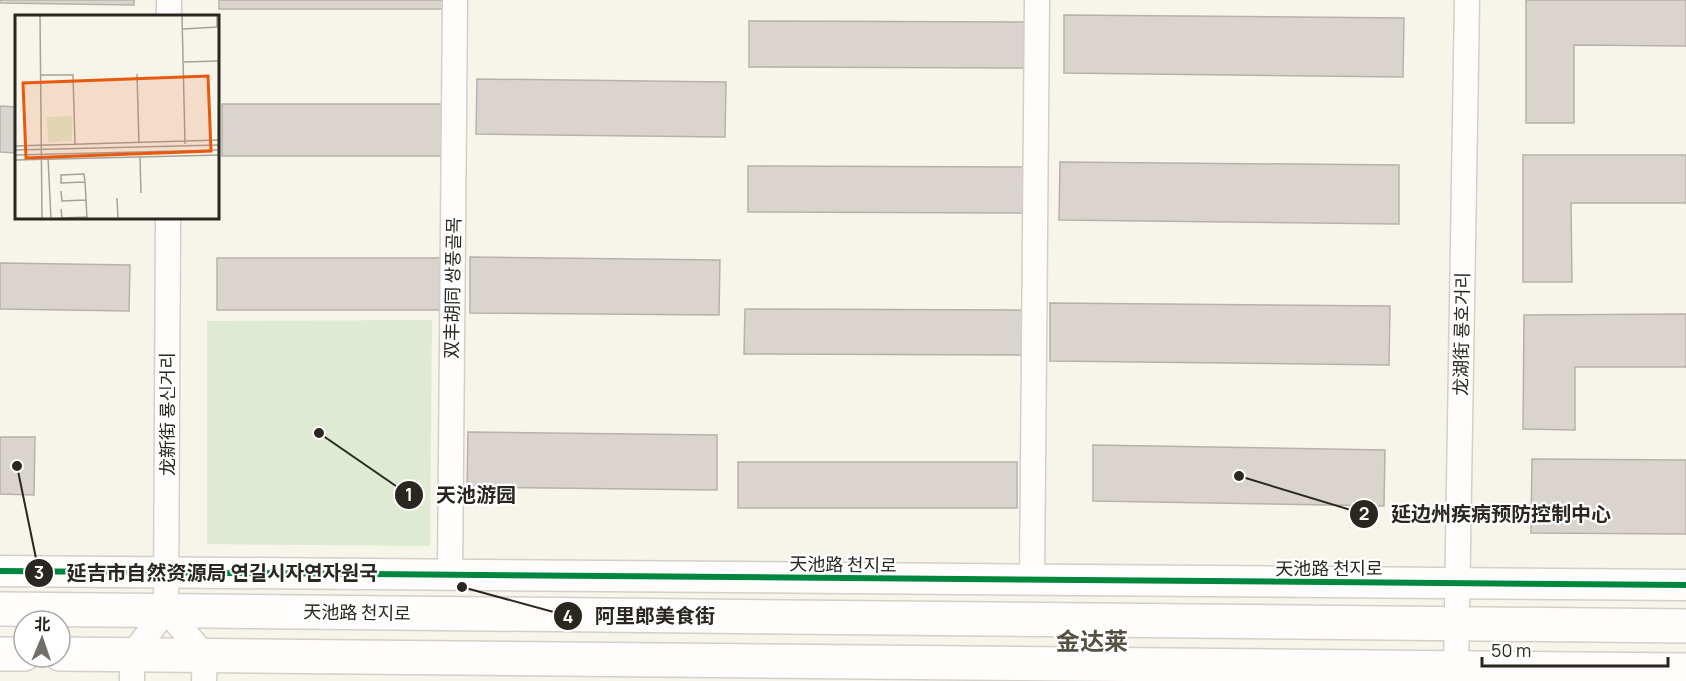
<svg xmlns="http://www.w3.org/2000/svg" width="1686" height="681" font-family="Manrope,'Noto Sans SC','Noto Sans KR',sans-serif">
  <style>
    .green { fill: #deead1 }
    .building { fill: #d9d5ce; stroke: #b6b1ab; stroke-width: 1.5 }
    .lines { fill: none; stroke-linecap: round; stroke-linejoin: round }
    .minor-casing { stroke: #d2d0c7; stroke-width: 27 }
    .tertiary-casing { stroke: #d2d0c7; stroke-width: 33 }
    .secondary-casing { stroke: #d2d0c7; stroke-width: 36 }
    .minor { stroke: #fefdfc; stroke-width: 24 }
    .tertiary { stroke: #fefdfc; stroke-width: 30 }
    .secondary { stroke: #fefdfc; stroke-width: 33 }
    .cycleway-casing { stroke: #fff; stroke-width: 10 }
    .cycleway { stroke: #00873e; stroke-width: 6 }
    .labels { text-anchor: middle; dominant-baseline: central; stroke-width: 4.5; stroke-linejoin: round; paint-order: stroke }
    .street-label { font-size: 18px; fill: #292720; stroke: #fff }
    .district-label { font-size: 24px; font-weight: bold; fill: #565142; stroke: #fff }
    .inset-road { fill: none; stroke: #a5a299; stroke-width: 1.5 }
    .view { fill: #e8590c; fill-opacity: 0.15; stroke: #e8590c; stroke-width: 3 }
    .inset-edge { fill: none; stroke: #292720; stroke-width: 3 }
    .leader { fill: none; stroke: #292720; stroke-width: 2 }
    .callout-dot { fill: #292720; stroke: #fff; stroke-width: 2 }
    .mark-label { font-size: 18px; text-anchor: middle; font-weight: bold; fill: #fff }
    .callout-label { font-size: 20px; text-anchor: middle; font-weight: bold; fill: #292720; stroke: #fff; stroke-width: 4.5; stroke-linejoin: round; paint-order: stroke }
  </style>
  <rect width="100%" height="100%" fill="#f7f4ea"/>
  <path class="green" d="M432,320L430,546L207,544V321Z"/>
  <path class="building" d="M0,0H134V5L0,3Z
    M219,0H446V9H219Z
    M1526,0H1686V46L1574,45V123H1526Z
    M1064,15L1404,18L1403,77L1064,73Z
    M749,21L1028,22V68L749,67Z
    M477,79L726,82L725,137L476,134Z
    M222,104H449L450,156H222Z
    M0,106L16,107V153L0,152Z
    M1523,155H1686V203H1571L1572,282H1523Z
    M1060,162L1399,165V224L1059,220Z
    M748,166L1027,167V213L748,212Z
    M470,257L720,260L719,315L470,313Z
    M217,258H444V310H217Z
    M0,263L130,265L129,311L0,309Z
    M1050,303L1390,306L1389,365L1050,361Z
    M745,309L1024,310V355L744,354Z
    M1686,314V367H1575V430L1523,429L1524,315Z
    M468,432L717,435V490L467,487Z
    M0,437H35L34,495L0,494Z
    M1093,445L1385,450L1384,506L1093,501Z
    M1532,459L1686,460V534L1531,533Z
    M738,462H1017V508H738Z"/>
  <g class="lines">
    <defs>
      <path id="minor" d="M169,16V0
        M450,575L455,0
        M1032,581L1037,0
        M166,610L168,218
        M166,610L205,656L204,681
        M1456,668L1467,0
        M132,681V655L166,610"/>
      <path id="tertiary" d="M0,571L1686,585"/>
      <path id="secondary" d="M0,609L1686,626
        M0,654H24
        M60,654L1686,670"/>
    </defs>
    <use href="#minor" class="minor-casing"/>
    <use href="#tertiary" class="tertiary-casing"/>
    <use href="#secondary" class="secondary-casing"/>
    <use href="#minor" class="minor"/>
    <use href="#tertiary" class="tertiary"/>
    <use href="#secondary" class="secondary"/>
    <defs>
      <path id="cycleway" d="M0,571L1686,585"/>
    </defs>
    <use href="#cycleway" class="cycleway-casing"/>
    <use href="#cycleway" class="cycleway"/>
  </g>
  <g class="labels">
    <g class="street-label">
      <text transform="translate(452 288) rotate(-89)">双丰胡同 쌍풍골목</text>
      <text transform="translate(1461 334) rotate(-89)">龙湖街 룡호거리</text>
      <text transform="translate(167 414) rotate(-90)">龙新街 룡신거리</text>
      <text transform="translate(843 564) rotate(1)">天池路 천지로</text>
      <text x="1329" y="568">天池路 천지로</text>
      <text transform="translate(357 612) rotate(1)">天池路 천지로</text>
    </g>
    <g class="district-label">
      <text x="1092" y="640">金达莱</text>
    </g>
  </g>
  <g transform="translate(15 15)">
    <rect width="204" height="204" fill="#f7f4ea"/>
    <path d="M57,101V126L33,127L32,102Z" fill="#deead1"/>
    <path class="inset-road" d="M25,0L27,204M167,0L170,129M168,14L202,12V0M169,47L204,46M122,59L124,128M26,60H58L60,129M0,131L204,125M0,135L204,130M0,140L204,135M33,142L36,204M125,142L126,178M0,145L204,140M70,167L46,168V160L69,159L70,167L71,185L72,204M46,176L47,186L71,185M102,183L103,204M46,194L47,203L72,202"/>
    <path class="view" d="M193,61L196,136L11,143L8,68Z"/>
    <rect width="204" height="204" class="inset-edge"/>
  </g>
  <path class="leader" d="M319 433L409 495M1239 476L1364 514M17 466L39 573M462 587L568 616"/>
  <g class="callout-dot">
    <circle cx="319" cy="433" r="6"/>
    <circle cx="1239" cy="476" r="6"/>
    <circle cx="17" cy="466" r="6"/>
    <circle cx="462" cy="587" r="6"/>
    <circle cx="409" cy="495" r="15"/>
    <circle cx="1364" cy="514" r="15"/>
    <circle cx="39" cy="573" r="15"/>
    <circle cx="568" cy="616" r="15"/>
  </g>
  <g class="mark-label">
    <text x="409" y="501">1</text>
    <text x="1364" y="520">2</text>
    <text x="39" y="579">3</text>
    <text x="568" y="623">4</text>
  </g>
  <g class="callout-label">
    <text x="476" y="502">天池游园</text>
    <text x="1501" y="521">延边州疾病预防控制中心</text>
    <text x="222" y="580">延吉市自然资源局 연길시자연자원국</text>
    <text x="655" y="623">阿里郎美食街</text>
  </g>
  <g transform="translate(42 639) rotate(2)"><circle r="28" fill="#ffffff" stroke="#a9a9a6" stroke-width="1.5"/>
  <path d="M0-4.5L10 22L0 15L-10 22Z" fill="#716f67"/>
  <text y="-9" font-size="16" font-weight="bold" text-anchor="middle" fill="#292720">北</text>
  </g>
  <path d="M1482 657v9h186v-9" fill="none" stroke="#292720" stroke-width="3"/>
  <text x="1491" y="657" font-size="18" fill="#292720" stroke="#ffffff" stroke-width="4.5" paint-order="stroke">50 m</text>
</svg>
